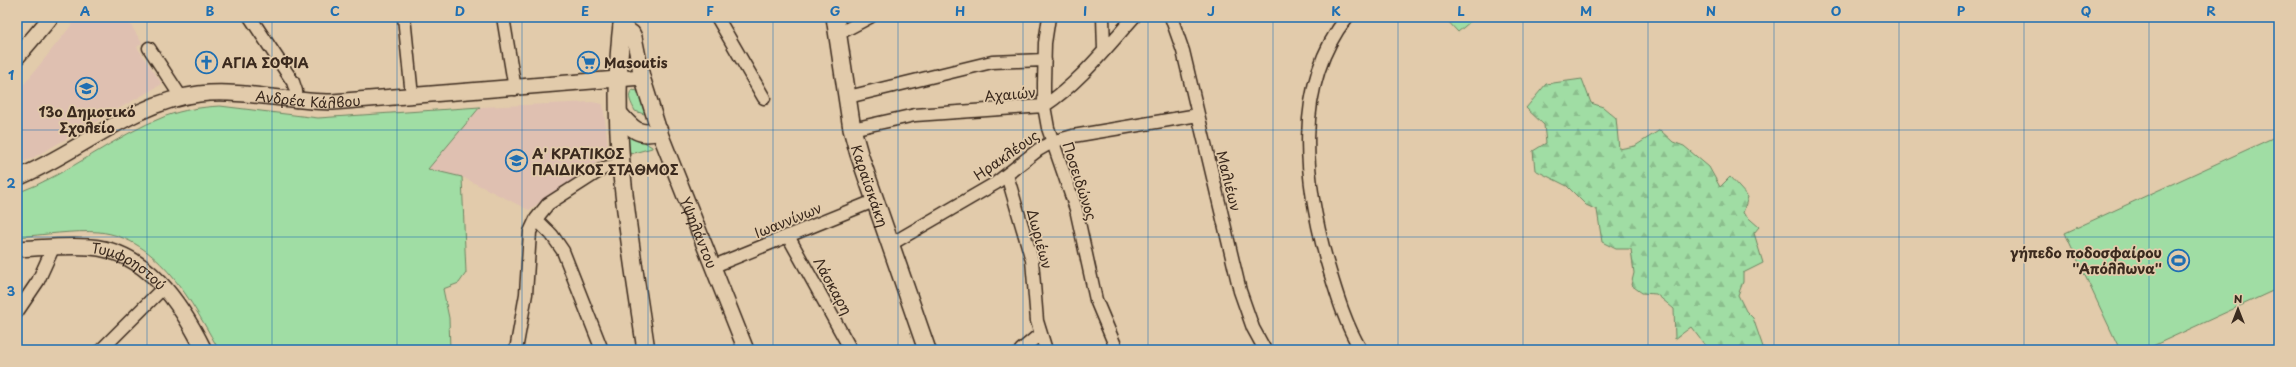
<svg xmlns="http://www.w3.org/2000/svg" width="2296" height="367" font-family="'Playpen Sans',sans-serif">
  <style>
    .built { fill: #dfc0b1 }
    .green { fill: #a0dda4; stroke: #6e8461 }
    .forest { fill: url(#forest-firs); stroke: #6e8461 }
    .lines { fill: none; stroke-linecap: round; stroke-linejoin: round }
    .minor-casing { stroke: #3b2a1e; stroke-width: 15 }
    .tertiary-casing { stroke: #3b2a1e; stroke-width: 18 }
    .secondary-casing { stroke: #3b2a1e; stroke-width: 20 }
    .minor { stroke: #e2cbab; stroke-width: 12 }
    .tertiary { stroke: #e2cbab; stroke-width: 15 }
    .secondary { stroke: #e2cbab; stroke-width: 17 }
    .grid { fill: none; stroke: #1f6fb2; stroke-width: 1; stroke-opacity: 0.55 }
    .labels { text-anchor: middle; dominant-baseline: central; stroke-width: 3.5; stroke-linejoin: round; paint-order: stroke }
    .poi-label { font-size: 14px; font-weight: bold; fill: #3b2a1e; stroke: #e2cbab; text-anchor: start }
    .street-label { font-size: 14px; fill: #3b2a1e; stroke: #e2cbab }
    .neatline { fill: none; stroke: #1f6fb2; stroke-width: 1.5 }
    .grid-label { font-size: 13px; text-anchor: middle; font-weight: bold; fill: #1f6fb2 }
  </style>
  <defs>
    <pattern id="forest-firs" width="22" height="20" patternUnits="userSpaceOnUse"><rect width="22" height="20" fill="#a0dda4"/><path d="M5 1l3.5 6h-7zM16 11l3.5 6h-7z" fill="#8bbe8d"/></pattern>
  </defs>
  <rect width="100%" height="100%" fill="#e2cbab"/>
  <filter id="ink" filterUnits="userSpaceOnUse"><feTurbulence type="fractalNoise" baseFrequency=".025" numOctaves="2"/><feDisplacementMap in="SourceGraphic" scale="8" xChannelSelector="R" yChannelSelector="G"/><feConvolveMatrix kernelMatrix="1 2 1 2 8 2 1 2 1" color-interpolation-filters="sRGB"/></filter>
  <g filter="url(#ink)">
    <path class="built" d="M78,17H126L142,43L137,47L162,84L31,159L19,163L17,93Z
      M592,102L603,104L609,154L529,210L462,177L427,169L480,107Z"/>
    <path class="green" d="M1444,17H1476L1458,32Z
      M632,90L638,91L646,112L644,114L635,111C632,104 626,96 632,90Z
      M220,106L318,118L480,107L428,169L462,177L466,273L459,283L443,289L449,318L450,350H219C193,304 159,238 99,232C74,230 43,235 17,237V193C70,174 113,136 166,116C183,110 201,107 220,106Z
      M627,131L652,147V148L630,154Z
      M2279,135V288L2144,350H2120L2065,233Z"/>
    <path class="forest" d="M1582,79L1591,103L1603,107L1616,118L1619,149L1635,146L1660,130L1673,142L1684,146L1709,167L1720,187L1730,177L1748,197L1743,213L1759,227L1754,233L1763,263L1743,273V282L1738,295L1746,311L1753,318L1764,350H1712L1704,344L1691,327L1675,339L1674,309L1656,294L1642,293L1631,285L1634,273L1631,249H1616L1602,242L1597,210L1586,205L1567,186L1535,170L1533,151L1546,143L1544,125L1526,108L1546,84Z"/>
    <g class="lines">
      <defs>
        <path id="minor" d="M250,17L293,82L296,91V101
          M404,17L412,96
          M503,17L515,89
          M717,17L764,98
          M1049,17L1045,43L1044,83V106L1048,128L1076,209L1096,300L1117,350
          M1103,17L1104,50
          M1171,17L1183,51L1240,291L1253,328L1265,350
          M1347,17C1292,87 1305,183 1327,262C1336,292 1345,324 1361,350
          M838,34L870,17
          M149,48L181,97
          M848,97L992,62L1045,60
          M852,129L915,115L1044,106C1079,83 1106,48 1134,17
          M1007,175L1032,260L1037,321L1046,350
          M536,219L552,235L563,251L602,350
          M788,236L851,350
          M891,244L996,183L1038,150L1052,142L1073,136L1198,115
          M714,266L874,201
          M17,312L38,281L53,248
          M101,350L164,287
          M516,350L526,294L530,232L536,219L548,204L604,168L621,164
          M1021,350L1040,334"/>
        <g id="tertiary">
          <path id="s1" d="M621,26L632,33L634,37L642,77L659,131L746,350"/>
          <path d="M17,57L51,17"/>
          <path id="s2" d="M17,178C78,153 132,102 199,94C242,89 288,102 332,102L642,77"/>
          <path id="s3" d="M17,249C41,248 66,245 90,247C147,251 181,304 204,350"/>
        </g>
        <g id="secondary">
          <path d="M623,17C608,127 630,241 646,350"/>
          <path id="s4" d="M835,17L852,129L859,154L927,350"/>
          <path d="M620,115C632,129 639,137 659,131"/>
        </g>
      </defs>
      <use href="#minor" class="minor-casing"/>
      <use href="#tertiary" class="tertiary-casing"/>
      <use href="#secondary" class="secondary-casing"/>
      <use href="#minor" class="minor"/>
      <use href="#tertiary" class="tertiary"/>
      <use href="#secondary" class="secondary"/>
    </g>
  </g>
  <path class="grid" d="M147,17V350M272,17V350M397,17V350M522,17V350M648,17V350M773,17V350M898,17V350M1023,17V350M1148,17V350M1273,17V350M1398,17V350M1523,17V350M1648,17V350M1774,17V350M1899,17V350M2024,17V350M2149,17V350M17,130H2279M17,237H2279"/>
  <defs>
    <symbol id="church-ring" viewBox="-11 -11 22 22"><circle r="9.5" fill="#e2cbab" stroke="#1f6fb2" stroke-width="1.5"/><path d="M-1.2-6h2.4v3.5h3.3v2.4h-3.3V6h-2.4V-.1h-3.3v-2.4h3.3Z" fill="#1f6fb2"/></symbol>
    <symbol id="supermarket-ring" viewBox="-11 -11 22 22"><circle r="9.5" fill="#e2cbab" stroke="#1f6fb2" stroke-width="1.5"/><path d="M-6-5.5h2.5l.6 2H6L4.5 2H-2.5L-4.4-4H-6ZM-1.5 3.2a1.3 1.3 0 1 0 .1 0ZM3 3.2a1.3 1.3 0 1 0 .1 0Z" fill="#1f6fb2"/></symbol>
    <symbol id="school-ring" viewBox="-11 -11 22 22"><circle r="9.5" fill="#e2cbab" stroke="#1f6fb2" stroke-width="1.5"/><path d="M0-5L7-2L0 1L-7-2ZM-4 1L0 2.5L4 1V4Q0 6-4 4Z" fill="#1f6fb2"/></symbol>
    <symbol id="stadium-ring" viewBox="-11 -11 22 22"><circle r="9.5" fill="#e2cbab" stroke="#1f6fb2" stroke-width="1.5"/><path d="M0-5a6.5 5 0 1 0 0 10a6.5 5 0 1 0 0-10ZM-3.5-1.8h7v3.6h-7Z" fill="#1f6fb2"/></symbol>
  </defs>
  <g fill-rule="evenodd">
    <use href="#church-ring" x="194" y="50" width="25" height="25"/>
    <use href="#supermarket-ring" x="576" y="50" width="25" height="25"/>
    <use href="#school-ring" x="74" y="76" width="25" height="25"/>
    <use href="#school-ring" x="504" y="148" width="25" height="25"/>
    <use href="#stadium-ring" x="2166" y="248" width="25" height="25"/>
  </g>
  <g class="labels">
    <g class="poi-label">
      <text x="222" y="62">ΑΓΙΑ ΣΟΦΙΑ</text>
      <text x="604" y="62">Masoutis</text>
      <text x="87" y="111" text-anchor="middle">13ο Δημοτικό<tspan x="87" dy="16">Σχολείο</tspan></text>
      <text x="532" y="153">Α' ΚΡΑΤΙΚΟΣ<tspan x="532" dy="16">ΠΑΙΔΙΚΟΣ ΣΤΑΘΜΟΣ</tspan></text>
      <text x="2162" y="252" text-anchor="end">γήπεδο ποδοσφαίρου<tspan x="2162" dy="16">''Απόλλωνα''</tspan></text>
    </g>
    <g class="street-label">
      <text transform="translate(1010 94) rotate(-5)">Αχαιών</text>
      <text stroke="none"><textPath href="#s2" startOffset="311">Ανδρέα Κάλβου</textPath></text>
      <text transform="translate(1006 155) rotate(-35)">Ηρακλέους</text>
      <text transform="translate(1080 181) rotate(72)">Ποσειδώνος</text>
      <text transform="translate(1229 181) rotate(76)">Μαλιέων</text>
      <text stroke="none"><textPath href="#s4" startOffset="173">Καραϊσκάκη</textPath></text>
      <text transform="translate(788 220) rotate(-22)">Ιωαννίνων</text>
      <text stroke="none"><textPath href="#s1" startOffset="224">Υψηλάντου</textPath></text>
      <text transform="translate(1040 239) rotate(75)">Δωριέων</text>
      <text stroke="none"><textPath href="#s3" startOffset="117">Τυμφρηστού</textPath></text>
      <text transform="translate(833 286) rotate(61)">Λάσκαρη</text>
    </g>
  </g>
  <rect width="2296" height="367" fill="none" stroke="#e2cbab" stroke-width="44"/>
  <g transform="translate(2238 309)" stroke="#e2cbab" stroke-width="3" paint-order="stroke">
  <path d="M0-3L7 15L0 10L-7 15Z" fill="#3b2a1e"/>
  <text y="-6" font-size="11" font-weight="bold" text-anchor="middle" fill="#3b2a1e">N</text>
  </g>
  <rect x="22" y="22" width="2252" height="323" class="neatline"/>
  <g class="grid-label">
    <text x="85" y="16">A</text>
    <text x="210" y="16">B</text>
    <text x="335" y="16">C</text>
    <text x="460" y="16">D</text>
    <text x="585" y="16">E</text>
    <text x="710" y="16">F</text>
    <text x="835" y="16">G</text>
    <text x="960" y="16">H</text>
    <text x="1085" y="16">I</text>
    <text x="1211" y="16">J</text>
    <text x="1336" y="16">K</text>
    <text x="1461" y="16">L</text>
    <text x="1586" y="16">M</text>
    <text x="1711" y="16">N</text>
    <text x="1836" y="16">O</text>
    <text x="1961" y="16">P</text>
    <text x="2086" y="16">Q</text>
    <text x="2211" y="16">R</text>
    <text x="11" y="80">1</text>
    <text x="11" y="188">2</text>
    <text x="11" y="296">3</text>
  </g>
</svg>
